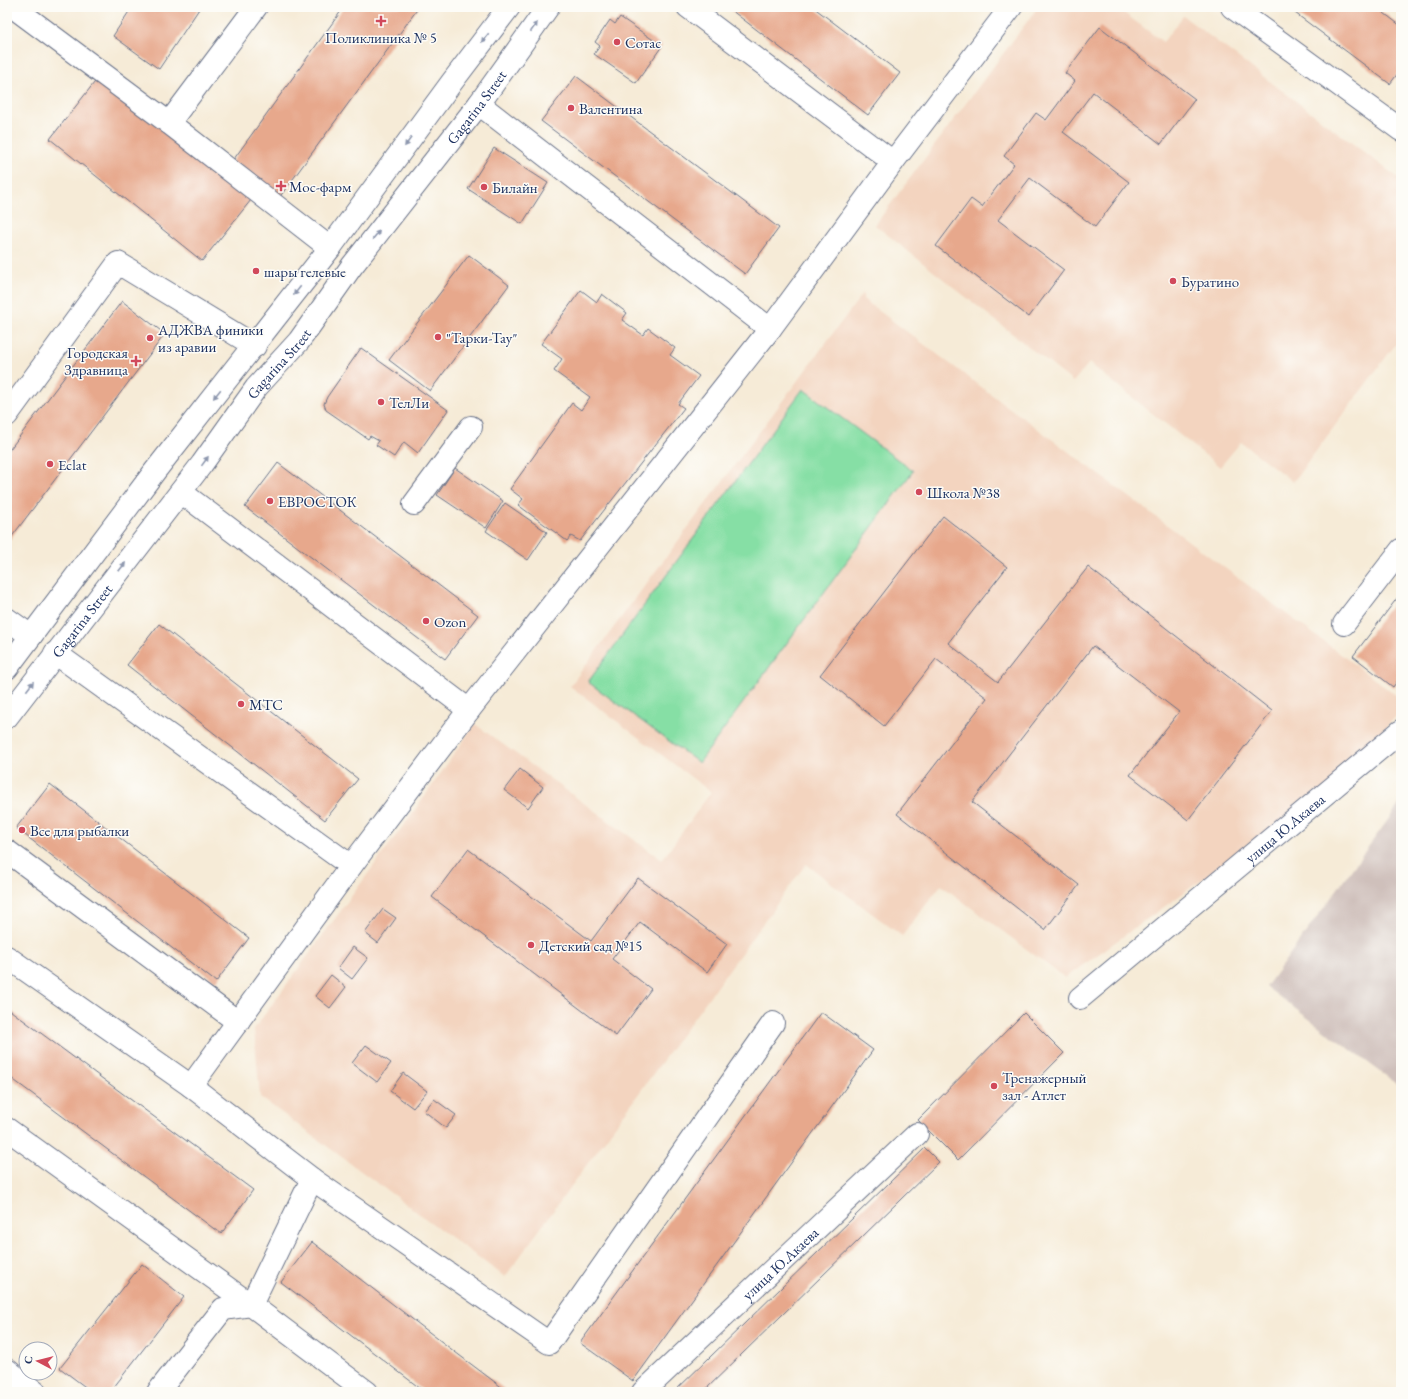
<svg xmlns="http://www.w3.org/2000/svg" width="1408" height="1399" font-family="'EB Garamond',serif">
  <style>
    .built { fill: #f3d4bf }
    .industrial { fill: #cfc0bb }
    .green { fill: #86dfa5; stroke: #508782 }
    .building { fill: #e7a88c }
    .lines { fill: none; stroke-linecap: round; stroke-linejoin: round }
    .minor-casing { stroke: #687188; stroke-width: 24 }
    .major-casing { stroke: #687188; stroke-width: 24 }
    .minor { stroke: #fff; stroke-width: 22 }
    .major { stroke: #fff; stroke-width: 22 }
    .oneway { fill: #8d97ae }
    .poi-dot { fill: #d1495b; stroke: #fdfcf7; stroke-width: 1.5 }
    .labels { text-anchor: middle; dominant-baseline: central; stroke-width: 3; stroke-linejoin: round; paint-order: stroke }
    .poi-label { font-size: 15px; fill: #1b2f5e; stroke: #fdfcf7; text-anchor: start }
    .street-label { font-size: 15px; fill: #1b2f5e; stroke: #fdfcf7 }
  </style>
  <rect width="100%" height="100%" fill="#fdfcf7"/>
  <filter id="ink" filterUnits="userSpaceOnUse"><feTurbulence type="fractalNoise" baseFrequency=".025" numOctaves="2"/><feDisplacementMap in="SourceGraphic" scale="8" xChannelSelector="R" yChannelSelector="G"/><feConvolveMatrix kernelMatrix="1 2 1 2 8 2 1 2 1" color-interpolation-filters="sRGB"/></filter>
  <filter id="wash" filterUnits="userSpaceOnUse"><feTurbulence type="fractalNoise" baseFrequency=".012" numOctaves="4" result="noise"/><feDisplacementMap in="SourceGraphic" scale="16" xChannelSelector="R" yChannelSelector="G"/><feGaussianBlur stdDeviation="0.9" result="paint"/><feColorMatrix in="noise" values="0 0 0 0 0 0 0 0 0 0 0 0 0 0 0 0 0 1.4 0 .05"/><feComposite in="paint" operator="in"/></filter>
  <g filter="url(#wash)">
    <rect width="100%" height="100%" fill="#f6ebd7"/>
    <path class="built" d="M1038,7H1116L1163,42L1183,16L1401,180V337L1293,482L1241,442L1220,467L1089,363L1073,382L875,225Z
      M863,293V299L1401,699V711L1327,790L1065,978L941,885L902,936L806,864L505,1277L260,1097L254,1029L422,800L475,724L662,860L711,792L570,686Z"/>
    <path class="industrial" d="M1401,802V1087L1266,987Z"/>
    <path class="green" d="M803,389L913,471L699,763L588,682Z"/>
    <g id="blocks">
      <path class="building" d="M132,7H196L199,9L159,69L113,36Z
        M344,7H419L279,198L231,163Z
        M727,7H813L900,73L868,115Z
        M1287,7H1376L1401,26V69L1390,84Z
        M620,17L662,46L636,83L594,54L600,46L595,42L610,20L615,24Z
        M1100,27L1195,99L1161,144L1093,92L1063,132L1129,182L1095,227L1030,178L998,220L1064,270L1029,317L936,246L971,199L982,207L1014,164L1004,156L1036,113L1046,120L1075,81L1065,73Z
        M576,76L779,228L745,274L541,121Z
        M98,78L251,200L202,261L50,139Z
        M494,148L548,183L522,224L468,189Z
        M469,255L509,285L430,391L389,360Z
        M581,290L597,302L602,294L627,313L622,320L643,335L648,328L675,348L670,355L699,376L678,404L684,408L580,541L571,536L567,541L518,505L523,499L510,489L572,403L581,410L590,397L554,371L562,359L541,344Z
        M122,301L165,334L7,543V453Z
        M361,348L448,410L418,453L404,442L394,457L376,445L379,441L370,436L368,439L326,410L324,404L327,397Z
        M278,463L478,615L445,659L245,507Z
        M455,468L503,501L486,528L437,495Z
        M505,503L547,532L528,560L486,531Z
        M943,516L1007,567L948,643L998,682L1088,567L1272,711L1188,820L1130,775L1179,712L1093,646L972,802L1079,885L1045,930L897,814L987,698L936,659L884,726L820,675Z
        M1401,593V676L1393,687L1353,656Z
        M159,624L358,779L325,820L127,665Z
        M520,769L543,787L528,808L504,790Z
        M50,784L249,938L216,982L16,828Z
        M468,849L591,941L638,878L727,944L707,972L640,922L612,959L651,989L616,1036L432,897Z
        M383,909L396,918L378,943L365,933Z
        M353,947L368,958L352,979L338,968Z
        M331,975L346,987L330,1008L315,996Z
        M7,1008L253,1190L221,1234L7,1075Z
        M821,1012L873,1050L633,1381L580,1343Z
        M1024,1013L1064,1053L958,1160L918,1120Z
        M366,1045L391,1063L377,1082L352,1063Z
        M403,1073L427,1091L413,1108L390,1091Z
        M434,1099L456,1115L446,1128L424,1111Z
        M925,1148L939,1162L703,1392H674Z
        M312,1242L455,1352L508,1392H425L281,1282Z
        M142,1264L184,1297L110,1392H92L60,1368Z"/>
    </g>
  </g>
  <g filter="url(#ink)">
    <use href="#blocks" fill-opacity="0" stroke="#687188" stroke-width="1"/>
    <g class="lines">
      <defs>
        <g id="minor">
          <path d="M13,7L169,123L330,248"/>
          <path d="M688,7L893,162"/>
          <path d="M1232,7L1401,130"/>
          <path d="M479,104L770,329"/>
          <path d="M169,123L256,7"/>
          <path d="M7,415L118,263L255,346"/>
          <path d="M181,492L469,710"/>
          <path d="M414,504L471,427"/>
          <path d="M7,619L31,636"/>
          <path d="M1344,624L1401,550"/>
          <path d="M55,653L351,866"/>
          <path d="M7,851L238,1022"/>
          <path d="M7,957L191,1086"/>
          <path id="s1" d="M1080,998L1401,731"/>
          <path d="M7,1129L251,1305L367,1392"/>
          <path d="M312,1179L549,1343L773,1023"/>
          <path d="M7,1370L35,1392"/>
          <path d="M158,1392L223,1309L251,1305L312,1179L191,1086L351,866L469,710L770,329L893,162L1011,7"/>
          <path id="s2" d="M643,1392L917,1134"/>
        </g>
        <g id="major">
          <path d="M7,668L155,471L330,248L452,82L509,7"/>
          <path id="s3" d="M7,717L202,464L256,388L299,341L352,266L479,104L548,7"/>
        </g>
      </defs>
      <use href="#minor" class="minor-casing"/>
      <use href="#major" class="major-casing"/>
      <use href="#minor" class="minor"/>
      <use href="#major" class="major"/>
    </g>
    <defs><path id="oneway-solid" d="M-6-.8H1V-3.2L6.5 0L1 3.2V.8H-6Z"/></defs>
    <g class="oneway">
      <use href="#oneway-solid" transform="translate(534 27) rotate(-55)"/>
      <use href="#oneway-solid" transform="translate(485 38) rotate(128)"/>
      <use href="#oneway-solid" transform="translate(408 142) rotate(126)"/>
      <use href="#oneway-solid" transform="translate(376 235) rotate(-51)"/>
      <use href="#oneway-solid" transform="translate(297 291) rotate(128)"/>
      <use href="#oneway-solid" transform="translate(217 394) rotate(129)"/>
      <use href="#oneway-solid" transform="translate(205 461) rotate(-54)"/>
      <use href="#oneway-solid" transform="translate(122 567) rotate(-52)"/>
      <use href="#oneway-solid" transform="translate(30 686) rotate(-53)"/>
    </g>
  </g>
  <g class="poi-dot">
    <path d="M379 15h4v4h4v4h-4v4h-4v-4h-4v-4h4z"/>
    <circle cx="617" cy="42" r="4"/>
    <circle cx="571" cy="108" r="4"/>
    <path d="M279 180h4v4h4v4h-4v4h-4v-4h-4v-4h4z"/>
    <circle cx="484" cy="187" r="4"/>
    <circle cx="256" cy="271" r="4"/>
    <circle cx="1173" cy="281" r="4"/>
    <circle cx="438" cy="337" r="4"/>
    <circle cx="150" cy="338" r="4"/>
    <path d="M134 355h4v4h4v4h-4v4h-4v-4h-4v-4h4z"/>
    <circle cx="381" cy="402" r="4"/>
    <circle cx="50" cy="464" r="4"/>
    <circle cx="919" cy="492" r="4"/>
    <circle cx="270" cy="501" r="4"/>
    <circle cx="426" cy="621" r="4"/>
    <circle cx="241" cy="704" r="4"/>
    <circle cx="22" cy="830" r="4"/>
    <circle cx="531" cy="945" r="4"/>
    <circle cx="994" cy="1086" r="4"/>
  </g>
  <g class="labels">
    <g class="poi-label">
      <text x="381" y="37" text-anchor="middle">Поликлиника № 5</text>
      <text x="625" y="42">Сотас</text>
      <text x="579" y="108">Валентина</text>
      <text x="289" y="186">Мос-фарм</text>
      <text x="492" y="187">Билайн</text>
      <text x="264" y="271">шары гелевые</text>
      <text x="1181" y="281">Буратино</text>
      <text x="158" y="329">АДЖВА финики<tspan x="158" dy="17">из аравии</tspan></text>
      <text x="446" y="337">"Тарки-Тау"</text>
      <text x="128" y="352" text-anchor="end">Городская<tspan x="128" dy="17">Здравница</tspan></text>
      <text x="389" y="402">ТелЛи</text>
      <text x="58" y="464">Eclat</text>
      <text x="927" y="492">Школа №38</text>
      <text x="278" y="501">ЕВРОСТОК</text>
      <text x="434" y="621">Ozon</text>
      <text x="249" y="704">МТС</text>
      <text x="30" y="830">Все для рыбалки</text>
      <text x="539" y="945">Детский сад №15</text>
      <text x="1002" y="1077">Тренажерный<tspan x="1002" dy="17">зал - Атлет</tspan></text>
    </g>
    <g class="street-label">
      <text stroke="none"><textPath href="#s3" startOffset="770">Gagarina Street</textPath></text>
      <text stroke="none"><textPath href="#s3" startOffset="446">Gagarina Street</textPath></text>
      <text stroke="none"><textPath href="#s3" startOffset="122">Gagarina Street</textPath></text>
      <text stroke="none"><textPath href="#s1" startOffset="266">улица Ю.Акаева</textPath></text>
      <text stroke="none"><textPath href="#s2" startOffset="188">улица Ю.Акаева</textPath></text>
    </g>
  </g>
  <rect width="1408" height="1399" fill="none" stroke="#fdfcf7" stroke-width="24"/>
  <g transform="translate(38 1361) rotate(277)"><circle r="19" fill="#fdfcf7" stroke="#a3aaba"/>
  <path d="M0-3L7 15L0 10L-7 15Z" fill="#d1495b"/>
  <text y="-6" font-size="11" font-weight="bold" text-anchor="middle" fill="#1b2f5e">С</text>
  </g>
</svg>
